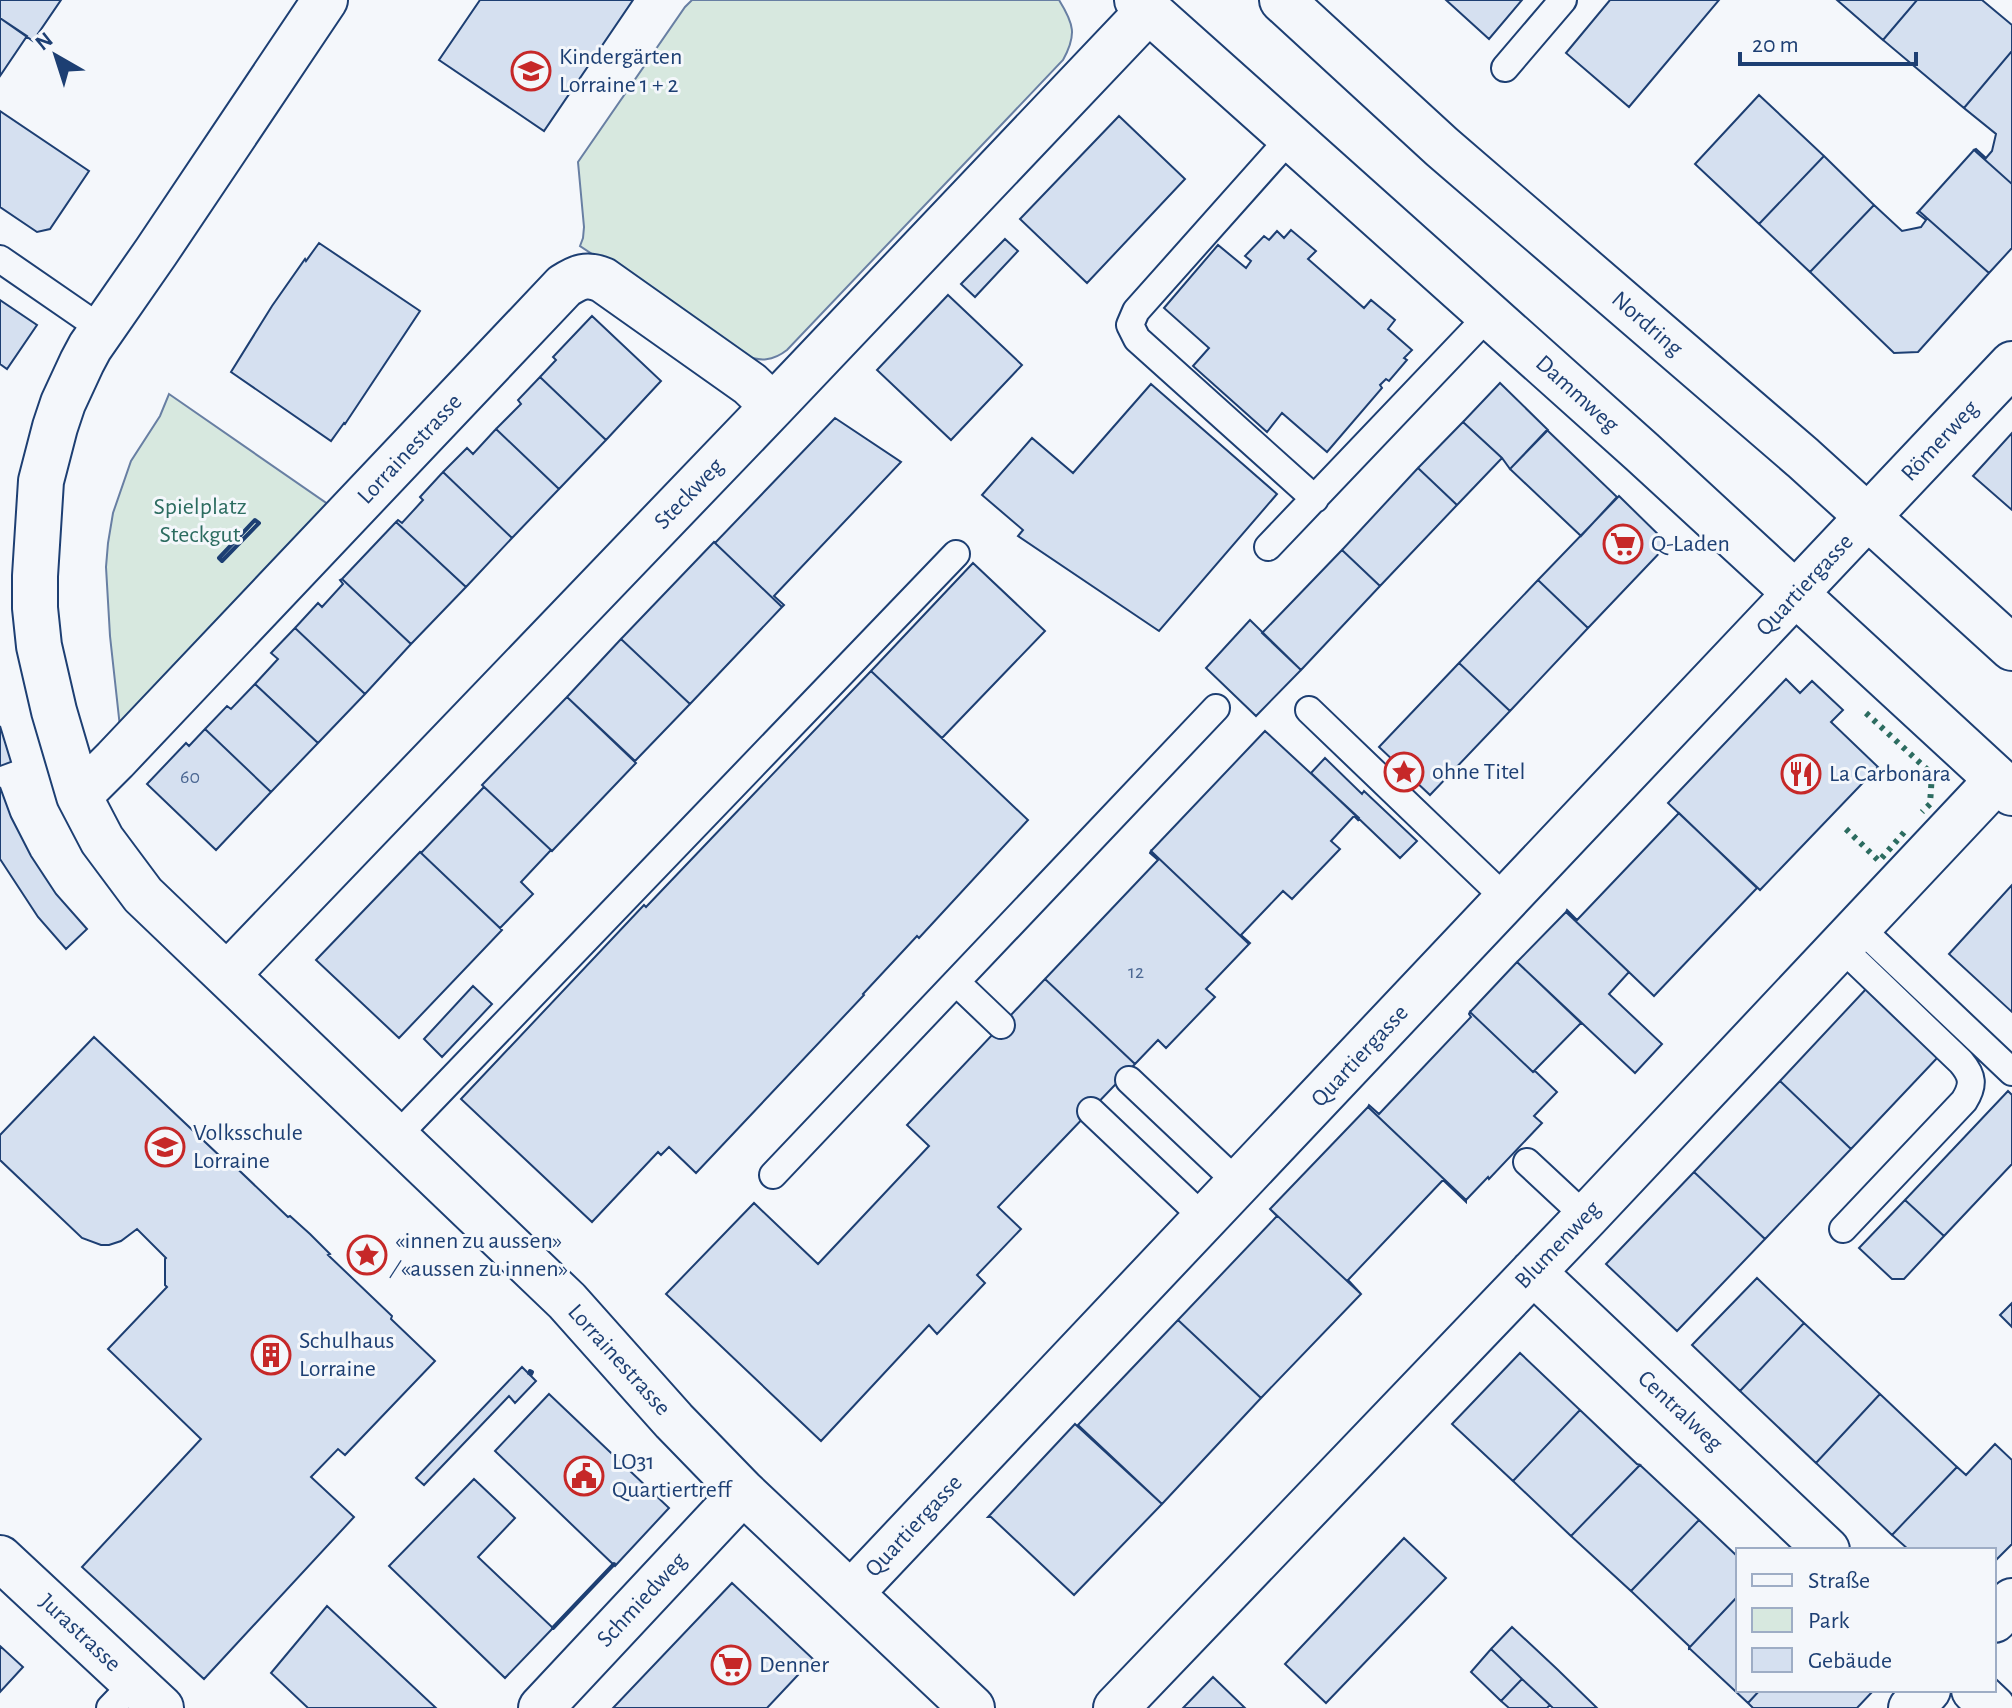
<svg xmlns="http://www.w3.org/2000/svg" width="2012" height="1708" font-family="'Alegreya Sans',sans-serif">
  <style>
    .green { fill: #d7e8df; stroke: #687fa3; stroke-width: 2 }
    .building { fill: #d5e0f0; stroke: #1d3f73; stroke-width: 2 }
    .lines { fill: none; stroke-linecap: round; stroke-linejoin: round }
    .service-casing { stroke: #1d3f73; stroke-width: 30 }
    .minor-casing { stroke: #1d3f73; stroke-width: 48 }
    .secondary-casing { stroke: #1d3f73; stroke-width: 48 }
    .service { stroke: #f4f7fb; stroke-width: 26 }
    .minor { stroke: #f4f7fb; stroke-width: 44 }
    .secondary { stroke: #f4f7fb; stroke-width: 44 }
    .hedge { stroke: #2c6c60; stroke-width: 6; stroke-dasharray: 4 6; stroke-linecap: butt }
    .wall { stroke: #1d3f73; stroke-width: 4 }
    .labels { text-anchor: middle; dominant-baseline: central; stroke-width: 6; stroke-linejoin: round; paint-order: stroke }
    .number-label { font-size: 20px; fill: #4b6792 }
    .poi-label { font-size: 24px; fill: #1d3f73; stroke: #f4f7fb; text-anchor: start }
    .street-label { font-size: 24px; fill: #1d3f73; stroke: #f4f7fb }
    .park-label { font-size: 24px; fill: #2c6c60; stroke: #f4f7fb }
  </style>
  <rect width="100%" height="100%" fill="#f4f7fb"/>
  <path class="green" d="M692,0H1059C1074,24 1077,35 1063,60L787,350C773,361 760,362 744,355L580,246L583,238L584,227L578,162L685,7Z
    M169,394L332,507L120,727L110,636L106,567L108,543L113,513L131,461L160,416Z"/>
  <path class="building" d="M0,0H61L33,41L0,18Z
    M480,0H633L544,131L439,60Z
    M1446,0H1522L1489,39Z
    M1610,0H1719L1629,107L1566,53Z
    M1837,0H1917L1883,40Z
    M1917,0H1982L2012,25V51L1964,108L1883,40Z
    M0,18L27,36L0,76Z
    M2012,51V184L1974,150L1976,149L1986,158L1992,151L1996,134L1964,108Z
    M1759,95L1824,156L1759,224L1695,164Z
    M0,111L89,171L50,229L37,232L0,207Z
    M1119,116L1185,179L1087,283L1020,219Z
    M1974,150L2012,184V248L1989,273L1919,211Z
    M1824,156L1874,205L1810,272L1759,224Z
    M1874,205L1902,231L1921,227L1926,220L1917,213L1919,211L1989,273L1918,352L1894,353L1810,272Z
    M1291,230L1316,251L1308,259L1364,308L1371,300L1395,320L1388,329L1412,350L1404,358L1407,360L1389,381L1386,379L1380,385L1382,388L1327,452L1282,413L1267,432L1193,366L1209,348L1164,308L1218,245L1246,268L1251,261L1245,256L1264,236L1269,240L1277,231L1284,238Z
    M1005,239L1018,251L975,297L961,284Z
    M319,243L420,311L345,424L344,423L331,441L231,372L272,306L305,259L306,261Z
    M948,295L1022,365L951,440L877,370Z
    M0,300L37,325L7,369L0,364Z
    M592,316L661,381L606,440L540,377L556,360L553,357Z
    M540,377L606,440L559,489L496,429L521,404L518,400Z
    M1500,383L1548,430L1510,469L1502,458L1463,422Z
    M1151,384L1277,494L1159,631L1018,536L1023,530L982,495L1032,438L1073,473Z
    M835,418L901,462L774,596L784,605L782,607L715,543Z
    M1463,422L1502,458L1457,505L1418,468Z
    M496,429L559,489L512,538L443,472L467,448L473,454Z
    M1547,430L1617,497L1581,536L1510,469Z
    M2012,433V510L1973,476Z
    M1418,468L1457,505L1380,586L1342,550Z
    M443,472L512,538L466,587L396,522L398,520L402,523L423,500L420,497Z
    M1619,496L1668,544L1588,628L1538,580Z
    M396,522L466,587L411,644L342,579Z
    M714,542L782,607L690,704L621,639Z
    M1342,550L1380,586L1301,670L1262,633Z
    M973,563L1045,631L942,738L871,671Z
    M342,579L411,644L365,694L295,628L318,603L322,607L343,584L340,580Z
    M1538,580L1588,628L1510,711L1459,663Z
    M1250,620L1301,670L1256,716L1206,668Z
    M295,628L365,694L318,743L255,684L278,659L271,653Z
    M621,639L690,704L635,761L567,697Z
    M1459,663L1510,711L1430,795L1379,747Z
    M871,671L1028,820L919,938L917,936L863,994L864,995L696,1173L669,1147L661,1155L658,1152L592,1222L461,1099L644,905L646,907Z
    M1786,679L1800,693L1812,681L1843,710L1831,722L1878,767L1760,890L1668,803Z
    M255,684L318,743L271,792L205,729L227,706L231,709Z
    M567,697L636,763L552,851L482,785Z
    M0,726L11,762L0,766Z
    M205,729L271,792L216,850L147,784L186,743L189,746Z
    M1265,731L1359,818L1358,820L1354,816L1331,841L1340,849L1292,899L1283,891L1241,935L1250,943L1249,944L1151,851Z
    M1325,758L1362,794L1364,791L1417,841L1400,858L1311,773Z
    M0,787L11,817L31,856L56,894L87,929L66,949L38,917L0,859Z
    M484,787L551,850L521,882L533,894L500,928L421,853Z
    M1679,813L1757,888L1654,996L1566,912L1567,910L1577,920Z
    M1151,851L1249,944L1206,989L1215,997L1166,1048L1158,1040L1135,1064L1045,979L1158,860L1150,853Z
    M420,852L502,930L399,1038L316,960Z
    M2012,885V1012L1949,954Z
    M1566,912L1629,972L1609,994L1662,1044L1635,1073L1517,962Z
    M1517,962L1581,1023L1533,1072L1470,1012Z
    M1045,979L1135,1064L998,1207L1021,1229L977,1275L985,1283L937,1334L929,1325L821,1441L666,1294L754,1203L818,1264L929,1146L907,1125Z
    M473,986L492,1004L442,1057L424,1039Z
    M1867,988L1939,1056L1851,1149L1780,1081Z
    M1470,1012L1533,1072L1535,1071L1557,1092L1534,1116L1542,1123L1489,1179L1488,1177L1466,1200L1368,1107L1369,1105L1379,1114L1471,1017L1469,1014Z
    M94,1037L222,1158L224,1156L288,1217L290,1216L310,1234L330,1254L328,1255L392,1316L391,1319L435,1361L345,1455L338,1449L311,1477L354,1517L204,1679L82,1567L201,1439L108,1349L167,1287L165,1285V1259L166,1258L137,1229L121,1241L109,1245H101L82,1238L0,1160V1135Z
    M1780,1081L1851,1149L1765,1239L1694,1172Z
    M2008,1091L2012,1095V1164L1944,1236L1905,1200Z
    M1368,1107L1466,1200V1202L1443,1180L1348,1280L1361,1294L1270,1209Z
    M1694,1172L1765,1239L1677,1331L1606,1264Z
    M1905,1200L1944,1236L1904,1279H1892L1859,1248Z
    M1270,1209L1361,1294L1261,1398L1178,1320L1277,1216Z
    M1757,1278L1804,1323L1740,1391L1692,1345Z
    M2012,1303V1327L2000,1315Z
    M1178,1320L1261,1398L1162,1504L1078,1425Z
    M1804,1323L1880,1394L1816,1463L1740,1391Z
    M1520,1353L1580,1410L1513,1481L1452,1424Z
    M522,1367L536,1381L515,1403L509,1396L424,1485L416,1478Z
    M549,1394L669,1508L615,1566L495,1451Z
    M1880,1394L1957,1467L1892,1535L1816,1463Z
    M1580,1410L1637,1464L1640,1465L1571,1536L1513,1481Z
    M1075,1424L1162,1504L1074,1595L991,1517H988Z
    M1995,1444L2012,1460V1544L1994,1562V1550H1909L1892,1535L1957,1467L1966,1475Z
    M1640,1465L1699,1520L1631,1591L1571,1536Z
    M474,1479L515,1518L478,1557L553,1628L505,1678L389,1566Z
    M1699,1520L1738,1557V1596L1689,1648V1646L1631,1591Z
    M1404,1538L1446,1578L1326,1703L1285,1664Z
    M732,1583L813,1659L767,1708H613Z
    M1738,1596V1690H1760L1748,1703L1689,1648Z
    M327,1606L436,1708H308L271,1673Z
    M1512,1627L1557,1669L1597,1708H1553L1522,1679L1491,1649Z
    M0,1646L23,1667L0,1692Z
    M1491,1649L1522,1679L1501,1701L1471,1672Z
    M1213,1677L1245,1708H1183Z
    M1522,1679L1550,1705L1547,1708H1509L1501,1701Z
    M1760,1690H1874L1857,1708H1753L1748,1703Z"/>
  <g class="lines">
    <defs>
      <path id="service" d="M1505,68L1563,0
        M1291,137L1136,311L1130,325L1137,339L1315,499
        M0,259L103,330
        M1268,547L1489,315
        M1309,710L1507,900
        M1859,927L2012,1072
        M1840,946L1961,1062C1973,1076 1974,1085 1964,1101L1843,1229
        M956,982L1001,1025
        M1129,1080L1239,1184
        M1091,1111L1205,1219
        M396,1137L956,554
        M1527,1162L1586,1217
        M773,1175L1216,708
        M110,1708L134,1683"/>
      <path id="minor" d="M325,0L156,252L90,347L82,362L63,403L55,427L41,481L35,576V608L39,646L54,711L79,796L102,840L143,895L567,1301L674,1421L743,1492L972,1708
        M1137,0L1642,452L2012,793
        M79,796L115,760L564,286C578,277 587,273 603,280L750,384L773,406
        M227,975L773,406L1149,10
        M1533,1272L1827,1550
        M0,1558L161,1708
        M851,1593L2012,364
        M1994,1620L2012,1601
        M1974,1690L1993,1708
        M541,1708L743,1492
        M1116,1708L1586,1217L1997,780
        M1911,1708L1928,1690"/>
      <path id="secondary" d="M1282,0L1442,147L1803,458L2012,648"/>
    </defs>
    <use href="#service" class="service-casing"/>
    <use href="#minor" class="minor-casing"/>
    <use href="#secondary" class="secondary-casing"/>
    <use href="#service" class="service"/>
    <use href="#minor" class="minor"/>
    <use href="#secondary" class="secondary"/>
    <path class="hedge" d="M1866,713L1932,774L1930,804L1922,812
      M1846,829L1879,861L1907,829"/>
    <path class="wall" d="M255,520L259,523L222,561L219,558Z
      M530,1371L532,1372L531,1374L529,1373Z
      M553,1628L614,1564"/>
  </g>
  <defs>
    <symbol id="school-ring" viewBox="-11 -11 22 22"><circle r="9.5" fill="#f4f7fb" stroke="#c62828" stroke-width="1.5"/><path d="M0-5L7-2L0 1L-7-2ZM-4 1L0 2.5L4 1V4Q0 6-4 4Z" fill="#c62828"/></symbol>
    <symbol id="supermarket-ring" viewBox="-11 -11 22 22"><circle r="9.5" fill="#f4f7fb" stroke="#c62828" stroke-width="1.5"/><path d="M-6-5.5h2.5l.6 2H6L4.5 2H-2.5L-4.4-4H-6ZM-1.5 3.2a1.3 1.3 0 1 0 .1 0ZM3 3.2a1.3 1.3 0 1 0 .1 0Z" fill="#c62828"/></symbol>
    <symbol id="sight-ring" viewBox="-11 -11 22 22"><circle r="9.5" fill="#f4f7fb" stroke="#c62828" stroke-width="1.5"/><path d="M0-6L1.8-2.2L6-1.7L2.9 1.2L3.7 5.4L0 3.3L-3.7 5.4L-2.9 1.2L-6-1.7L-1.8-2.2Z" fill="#c62828"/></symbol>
    <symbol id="restaurant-ring" viewBox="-11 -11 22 22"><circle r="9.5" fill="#f4f7fb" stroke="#c62828" stroke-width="1.5"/><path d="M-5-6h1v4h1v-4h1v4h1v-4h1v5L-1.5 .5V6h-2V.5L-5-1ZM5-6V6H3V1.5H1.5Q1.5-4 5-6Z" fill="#c62828"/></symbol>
    <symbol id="building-ring" viewBox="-11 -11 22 22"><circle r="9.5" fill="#f4f7fb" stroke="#c62828" stroke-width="1.5"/><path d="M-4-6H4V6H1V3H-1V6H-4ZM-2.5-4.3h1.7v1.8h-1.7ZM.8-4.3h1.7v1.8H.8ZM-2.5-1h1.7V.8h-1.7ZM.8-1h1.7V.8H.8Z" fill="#c62828"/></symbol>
    <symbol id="civic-ring" viewBox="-11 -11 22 22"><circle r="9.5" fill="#f4f7fb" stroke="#c62828" stroke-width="1.5"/><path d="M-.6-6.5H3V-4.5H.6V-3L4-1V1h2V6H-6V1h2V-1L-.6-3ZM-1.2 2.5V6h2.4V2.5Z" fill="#c62828"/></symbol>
  </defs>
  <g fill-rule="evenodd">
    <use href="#school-ring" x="509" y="49" width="44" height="44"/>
    <use href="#supermarket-ring" x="1601" y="522" width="44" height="44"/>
    <use href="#sight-ring" x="1382" y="750" width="44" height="44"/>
    <use href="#restaurant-ring" x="1779" y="752" width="44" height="44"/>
    <use href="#school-ring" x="143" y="1125" width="44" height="44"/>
    <use href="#sight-ring" x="345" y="1233" width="44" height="44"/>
    <use href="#building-ring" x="249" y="1333" width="44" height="44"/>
    <use href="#civic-ring" x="562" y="1454" width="44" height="44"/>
    <use href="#supermarket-ring" x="709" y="1643" width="44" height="44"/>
  </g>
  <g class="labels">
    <g class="number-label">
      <text x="190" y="777">60</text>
      <text x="1136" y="972">12</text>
    </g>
    <g class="poi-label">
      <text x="559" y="57">Kindergärten<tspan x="559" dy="28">Lorraine 1 + 2</tspan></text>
      <text x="1651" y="544">Q-Laden</text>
      <text x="1432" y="772">ohne Titel</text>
      <text x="1829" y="774">La Carbonara</text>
      <text x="193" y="1133">Volksschule<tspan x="193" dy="28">Lorraine</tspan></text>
      <text x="395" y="1241">«innen zu aussen»<tspan x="395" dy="28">⁄ «aussen zu innen»</tspan></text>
      <text x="299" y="1341">Schulhaus<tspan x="299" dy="28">Lorraine</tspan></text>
      <text x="612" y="1462">LO31<tspan x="612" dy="28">Quartiertreff</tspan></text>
      <text x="759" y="1665">Denner</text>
    </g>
    <g class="street-label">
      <text transform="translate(1647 324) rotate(41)">Nordring</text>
      <text transform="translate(1577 394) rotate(42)">Dammweg</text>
      <text transform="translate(1940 441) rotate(-47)">Römerweg</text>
      <text transform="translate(410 449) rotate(-47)">Lorrainestrasse</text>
      <text transform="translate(689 494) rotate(-46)">Steckweg</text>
      <text transform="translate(1805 585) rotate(-47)">Quartiergasse</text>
      <text transform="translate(1360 1056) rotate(-47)">Quartiergasse</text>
      <text transform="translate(1558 1245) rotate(-46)">Blumenweg</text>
      <text transform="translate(619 1360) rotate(48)">Lorrainestrasse</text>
      <text transform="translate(1680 1411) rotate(43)">Centralweg</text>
      <text transform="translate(914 1526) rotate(-47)">Quartiergasse</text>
      <text transform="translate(642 1600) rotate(-47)">Schmiedweg</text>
      <text transform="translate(80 1633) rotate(43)">Jurastrasse</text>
    </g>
    <g class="park-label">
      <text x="200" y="507">Spielplatz<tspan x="200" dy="28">Steckgut</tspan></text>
    </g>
  </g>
  <rect x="1736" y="1548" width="260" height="144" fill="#f4f7fb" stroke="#9eadc5" stroke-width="2"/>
  <rect x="1752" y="1574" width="40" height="12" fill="#f4f7fb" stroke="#9eadc5" stroke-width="2"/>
  <text x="1808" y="1588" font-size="24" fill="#1d3f73">Straße</text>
  <rect x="1752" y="1608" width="40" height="24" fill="#d7e8df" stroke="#9eadc5" stroke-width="2"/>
  <text x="1808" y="1628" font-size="24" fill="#1d3f73">Park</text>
  <rect x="1752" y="1648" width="40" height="24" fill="#d5e0f0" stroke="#9eadc5" stroke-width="2"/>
  <text x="1808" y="1668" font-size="24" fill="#1d3f73">Gebäude</text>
  <g transform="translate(56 56) rotate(321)" stroke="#f4f7fb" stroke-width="6" paint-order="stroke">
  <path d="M0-6L14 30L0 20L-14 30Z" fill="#1d3f73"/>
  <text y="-12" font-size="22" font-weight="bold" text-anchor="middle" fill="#1d3f73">N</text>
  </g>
  <path d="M1740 52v12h176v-12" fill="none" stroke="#1d3f73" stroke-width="4"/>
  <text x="1752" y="52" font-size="24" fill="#1d3f73" stroke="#f4f7fb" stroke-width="6" paint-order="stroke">20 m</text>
</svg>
